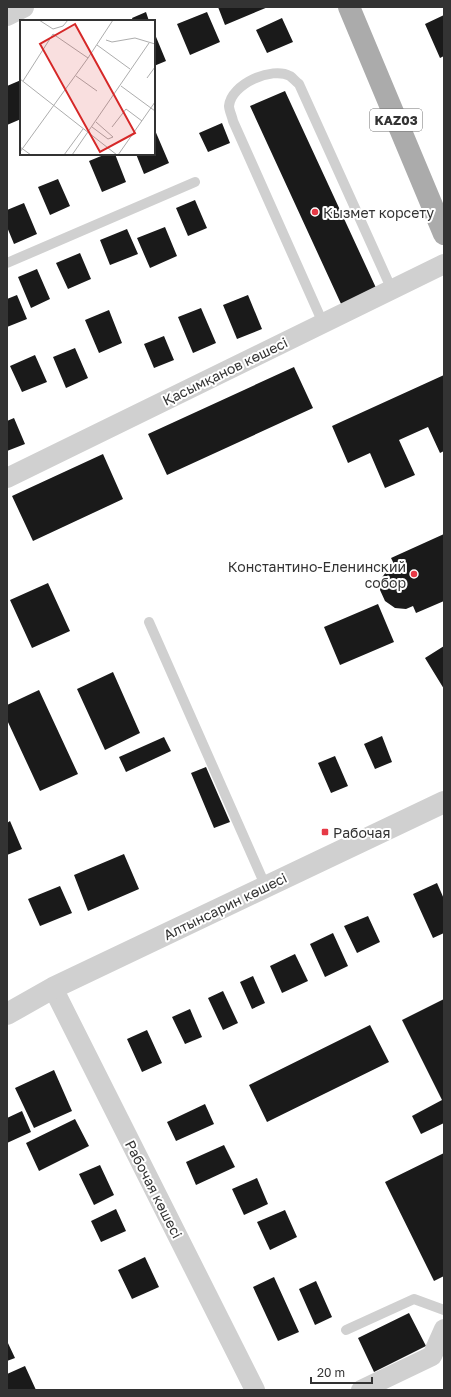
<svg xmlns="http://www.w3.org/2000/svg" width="451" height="1397" font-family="'Golos Text',sans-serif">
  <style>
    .building { fill: #1a1a1a }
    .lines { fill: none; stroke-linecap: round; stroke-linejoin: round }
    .service { stroke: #d0d0d0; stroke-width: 10 }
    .minor { stroke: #d0d0d0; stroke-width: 20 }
    .tertiary { stroke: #d0d0d0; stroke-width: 22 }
    .primary { stroke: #ababab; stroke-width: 22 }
    .poi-dot { fill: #e63946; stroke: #fff; stroke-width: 1.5 }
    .labels { text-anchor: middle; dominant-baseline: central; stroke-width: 4; stroke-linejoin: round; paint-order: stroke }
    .shield { fill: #fff; stroke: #707070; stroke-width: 1 }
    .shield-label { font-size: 13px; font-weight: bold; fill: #333 }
    .poi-label { font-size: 14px; fill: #333; stroke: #fff; text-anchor: start }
    .street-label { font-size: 14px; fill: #333; stroke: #fff }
    .inset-road { fill: none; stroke: #adadad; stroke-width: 1 }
    .view { fill: #d62828; fill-opacity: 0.15; stroke: #d62828; stroke-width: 2 }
    .inset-edge { fill: none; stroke: #333; stroke-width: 2 }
  </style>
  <rect width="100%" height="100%" fill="#fff"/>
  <path class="building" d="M218,7H268L225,25Z
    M146,12L149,21H133L132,18Z
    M207,12L220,42L190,55L177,24Z
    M444,15V56L440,58L425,24Z
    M282,18L293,42L267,53L256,30Z
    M154,32L166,61L154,66Z
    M21,80V119L7,125V86Z
    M285,91L377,290L342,306L250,106Z
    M222,123L230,143L208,152L199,133Z
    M154,128L169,163L144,174L136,154H154Z
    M106,154H115L126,182L102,192L89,161Z
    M58,179L70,206L50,215L38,187Z
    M195,200L207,228L188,236L176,208Z
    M24,203L37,234L14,244L7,227V210Z
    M165,227L177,256L150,268L137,238Z
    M127,229L138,254L110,265L100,240Z
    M80,253L91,279L68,289L56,263Z
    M37,269L50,299L31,308L18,277Z
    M17,295L27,319L7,327V299Z
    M248,295L262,329L237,339L223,305Z
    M201,308L216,343L193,353L178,317Z
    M109,310L122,343L99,353L85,320Z
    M164,336L174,360L154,368L144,344Z
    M75,348L88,378L66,388L53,357Z
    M35,355L47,382L22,392L10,366Z
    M294,367L313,408L167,475L148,434Z
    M444,375V451L440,453L428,427L399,440L415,475L385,488L370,453L348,463L332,426Z
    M14,418L25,444L7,451V421Z
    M103,454L123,499L33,541L12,496Z
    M444,534V601L416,613L413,606L406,609L395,608L385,601L380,590L381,579L388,569L395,566L391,558Z
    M48,583L70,631L32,648L10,600Z
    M378,604L394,642L340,665L324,627Z
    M444,646V689L425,658Z
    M113,672L140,733L105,750L77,689Z
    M39,690L78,774L40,791L7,720V705Z
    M382,736L392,762L375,769L364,744Z
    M164,737L171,751L126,772L119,757Z
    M335,756L348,786L331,793L318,763Z
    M206,767L230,822L214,828L191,773Z
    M10,821L22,849L7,855V823Z
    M124,854L139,889L88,911L74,875Z
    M437,883L444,899V933L433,938L413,894Z
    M60,886L72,913L40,926L28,899Z
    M368,916L380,942L357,953L344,926Z
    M333,933L348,966L325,977L310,944Z
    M295,954L308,981L282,993L270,966Z
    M253,976L265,1003L252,1009L240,982Z
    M223,991L238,1023L223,1030L208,998Z
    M444,999V1123L421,1134L412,1116L442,1100L402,1020Z
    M190,1009L202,1037L185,1044L172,1017Z
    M370,1025L389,1062L267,1122L249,1085Z
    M147,1030L162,1063L142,1072L127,1039Z
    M54,1070L72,1111L34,1128L15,1088Z
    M205,1104L214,1124L176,1141L167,1122Z
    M22,1111L31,1132L7,1143V1118Z
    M75,1119L89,1146L39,1171L26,1143Z
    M224,1145L235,1167L196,1185L186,1162Z
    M444,1153V1276L434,1281L385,1182Z
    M100,1165L114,1195L94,1205L79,1174Z
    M257,1178L268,1204L244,1215L232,1189Z
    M116,1209L126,1231L101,1242L91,1221Z
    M285,1210L297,1237L270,1250L257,1222Z
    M145,1257L159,1287L132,1299L118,1270Z
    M274,1277L299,1332L278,1341L253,1287Z
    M316,1281L332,1317L315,1325L299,1289Z
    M409,1313L426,1346L374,1372L358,1338Z
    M7,1341L15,1358L7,1361Z
    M25,1366L36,1390H7V1374Z"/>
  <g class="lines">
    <path class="service" d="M7,263L195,182
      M323,323L233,121C232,116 229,110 229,106C231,84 272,66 290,76C293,78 296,82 299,84L392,290
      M149,622L266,887
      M346,1330L414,1299L444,1310"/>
    <path class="minor" d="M7,478L444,264
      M53,988L255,1390
      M361,1390L432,1356L444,1329"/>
    <path class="tertiary" d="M7,15L23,7
      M7,1014L53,988L444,802"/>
    <path class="primary" d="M349,7L444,234"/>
  </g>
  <g class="poi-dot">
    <circle cx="315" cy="212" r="4"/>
    <circle cx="414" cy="574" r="4"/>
    <rect x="321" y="828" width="8" height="8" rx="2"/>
  </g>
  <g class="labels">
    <rect class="shield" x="370" y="109" width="52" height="22" rx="3"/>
    <g class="shield-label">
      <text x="396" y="120">KАZ03</text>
    </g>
    <g class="poi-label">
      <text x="323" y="212">Кызмет корсету</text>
      <text x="406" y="566" text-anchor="end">Константино-Еленинский<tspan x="406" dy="16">собор</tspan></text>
      <text x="333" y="832">Рабочая</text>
    </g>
    <g class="street-label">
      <text transform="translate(225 371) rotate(-26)">Қасымқанов көшесі</text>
      <text transform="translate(225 906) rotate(-26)">Алтынсарин көшесі</text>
      <text transform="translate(154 1189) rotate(63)">Рабочая көшесі</text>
    </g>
  </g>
  <g transform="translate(20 20)">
    <rect width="135" height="135" fill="#fff"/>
    <path class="inset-road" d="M19,0L33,9M33,9L43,6L48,0M33,14L68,38M86,20L92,22L115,18L135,24M77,25L110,49M56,56L77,71M127,58L135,47M0,59L97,135M3,61L33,14M101,66L135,91M72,107L88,119L93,117L76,102M92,107L106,89L122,101M0,127L11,135M0,132L68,38L93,0M44,135L63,109M52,135L129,23M98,135L135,82"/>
    <path class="view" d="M55,4L115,113L80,132L20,24Z"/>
    <rect width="135" height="135" class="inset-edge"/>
  </g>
  <rect width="451" height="1397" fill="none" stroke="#333333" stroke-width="16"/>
  <path d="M311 1377v6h61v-6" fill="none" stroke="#333333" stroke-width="2"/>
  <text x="317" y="1377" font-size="12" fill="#333333" stroke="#ffffff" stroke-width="3" paint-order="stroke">20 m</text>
</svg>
